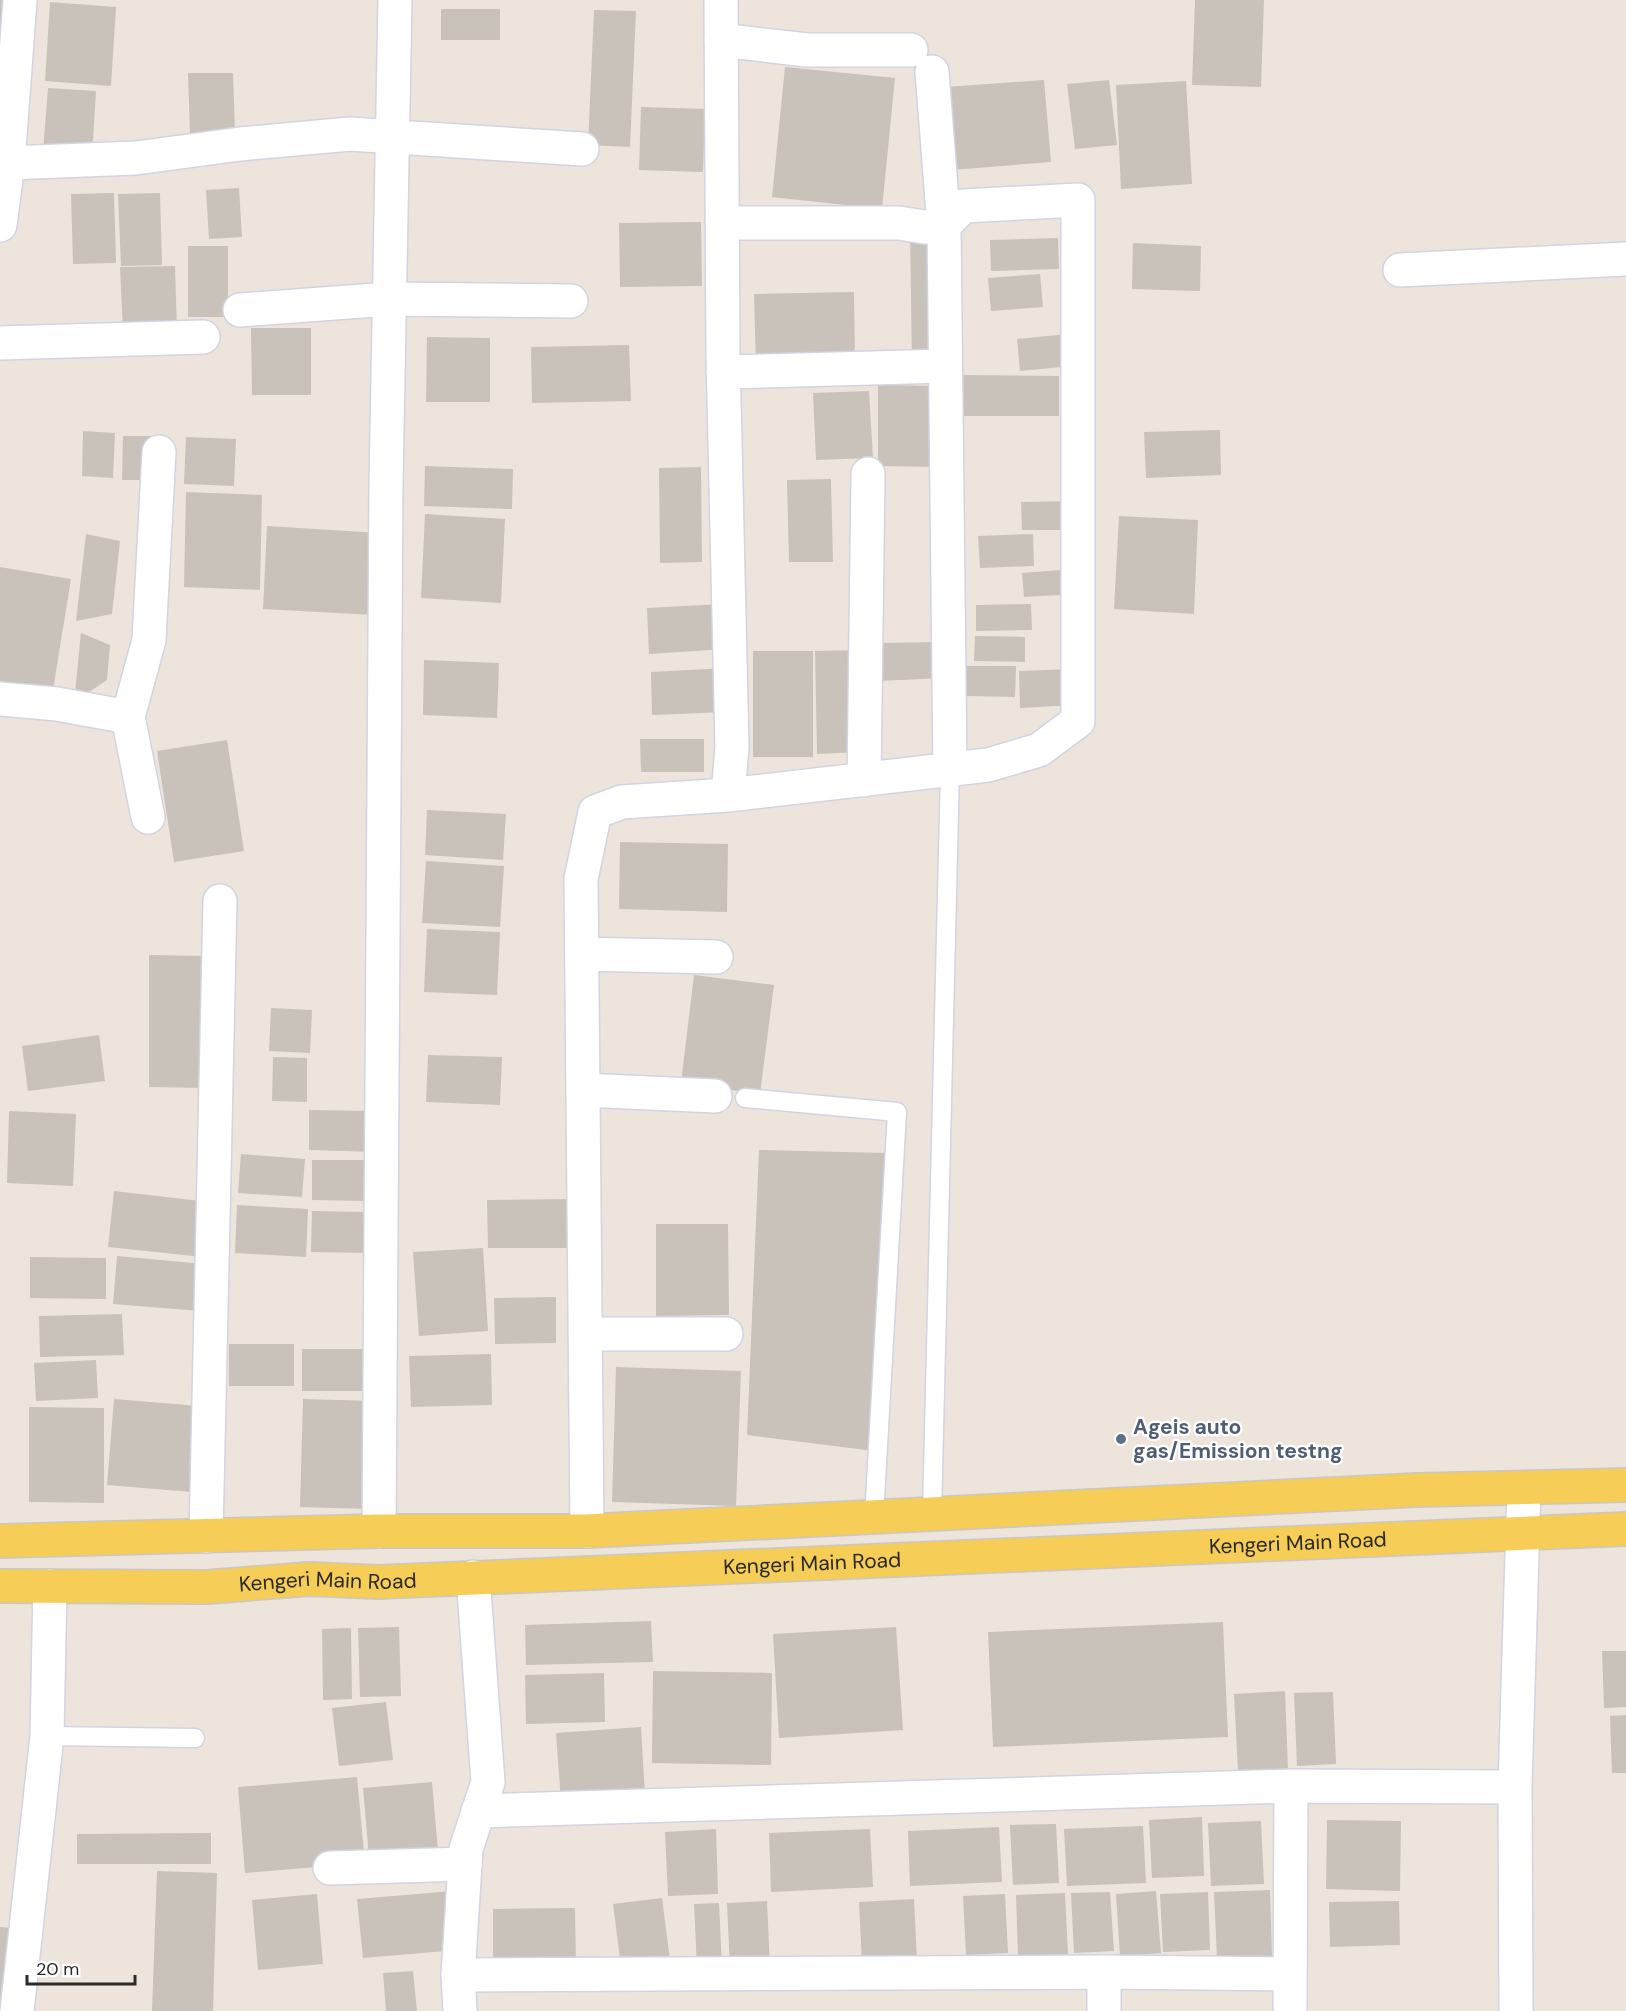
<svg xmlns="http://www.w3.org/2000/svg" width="1626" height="2011" font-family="'DM Sans',sans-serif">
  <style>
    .building { fill: #c8c2bb }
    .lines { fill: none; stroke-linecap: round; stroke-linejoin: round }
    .service-casing { stroke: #d0d4e3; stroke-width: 21 }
    .minor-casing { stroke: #d0d4e3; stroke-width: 36 }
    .tertiary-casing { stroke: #d0d4e3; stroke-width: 36 }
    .primary-casing { stroke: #c8c8c8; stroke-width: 36 }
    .service { stroke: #fff; stroke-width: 18 }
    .minor { stroke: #fff; stroke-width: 33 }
    .tertiary { stroke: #fff; stroke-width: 33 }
    .primary { stroke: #f6cd57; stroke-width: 33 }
    .service-dot { fill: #5c6f8a; stroke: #fff; stroke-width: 2 }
    .labels { text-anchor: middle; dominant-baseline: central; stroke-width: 4.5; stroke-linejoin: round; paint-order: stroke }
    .service-label { font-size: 21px; font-weight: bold; fill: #4e5e75; stroke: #fff; text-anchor: start }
    .street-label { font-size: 21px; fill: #2a2a2a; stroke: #fff }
  </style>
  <rect width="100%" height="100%" fill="#ede5db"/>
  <path class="building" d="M0,0H14L8,47L0,46Z
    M1195,0H1264L1261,87L1192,85Z
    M50,2L116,7L111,86L45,81Z
    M441,9H500V40H441Z
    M594,10L636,11L630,147L588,145Z
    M785,67L895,78L882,209L772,197Z
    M188,73H233L235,133L190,134Z
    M1044,80L1051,162L952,170L946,87Z
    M1109,80L1117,145L1075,149L1067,84Z
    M1186,81L1192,184L1121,189L1116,85Z
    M48,88L96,91L92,156L43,152Z
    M641,107L705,109L703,172L639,170Z
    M239,188L242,237L209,239L206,190Z
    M114,193L116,263L73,264L71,194Z
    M160,193L162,265L121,266L118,194Z
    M701,222L702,286L620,287L619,223Z
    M938,229L941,364H912L910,230Z
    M1058,238L1059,269L991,271L990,240Z
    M1133,243L1201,246L1200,291L1132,289Z
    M188,246H228V317H188Z
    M175,266L177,330L123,332L120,267Z
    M1040,274L1043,307L991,311L988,278Z
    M854,292L855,363L756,366L754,294Z
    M251,328H311V395H252Z
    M1068,334L1072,366L1020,371L1017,339Z
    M427,337L490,338V402H426Z
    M629,345L631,401L532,403L531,347Z
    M959,375L1059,376V416H958Z
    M878,385L942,386V467L878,466Z
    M869,391L873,458L816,460L813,393Z
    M1220,430L1221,475L1146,478L1144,432Z
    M83,431L115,433L113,478L82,476Z
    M123,436H153L152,480H122Z
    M186,437L236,439L234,486L184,484Z
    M425,466L513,469L512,509L424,506Z
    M701,467L702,562L660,563L659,468Z
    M831,479L833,562H789L787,480Z
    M186,492L262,495L260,590L184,587Z
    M1074,501L1075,530H1022L1021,502Z
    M425,514L505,519L501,603L421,598Z
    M1119,516L1198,520L1194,614L1114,609Z
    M267,526L379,533L374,615L263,609Z
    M86,534L120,541L112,614L76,621Z
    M1033,534L1034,566L980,568L978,536Z
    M0,567L71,579L53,690L0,681Z
    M1074,569L1076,594L1024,597L1022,573Z
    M723,604L725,649L649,654L647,608Z
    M1031,604L1032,630L976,631V605Z
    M81,633L110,645L107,680L74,702Z
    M975,636L1025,637V662L974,661Z
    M943,642L944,678L878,681L877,643Z
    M858,650L861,752L817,754L815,651Z
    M753,651H813V757H753Z
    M424,660L499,663L497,718L423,715Z
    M966,666H1016L1015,697L966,696Z
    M726,668L727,712L652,715L651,672Z
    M1073,669L1075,705L1020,708L1019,671Z
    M640,739H704V772H641Z
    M227,740L244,851L174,862L157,751Z
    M427,810L506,814L503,860L425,855Z
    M620,842L728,844L727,912L619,909Z
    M426,861L504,866L500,927L422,923Z
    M427,929L500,932L497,995L424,992Z
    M149,955L207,956L206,1088L149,1087Z
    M694,975L774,985L760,1094L681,1083Z
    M271,1008L312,1010L310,1053L269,1051Z
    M99,1035L105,1081L28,1091L22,1046Z
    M428,1055L502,1057L500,1105L426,1102Z
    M273,1057L307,1058V1102L272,1101Z
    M309,1110L378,1111L377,1152L309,1150Z
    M9,1111L76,1114L73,1186L7,1183Z
    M759,1150L885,1153L874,1451L747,1435Z
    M241,1154L305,1159L302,1197L238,1193Z
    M312,1160H365V1201L312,1200Z
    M114,1191L209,1202L203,1257L108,1247Z
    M572,1199V1248H488L487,1200Z
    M237,1205L308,1209L306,1257L235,1253Z
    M312,1211L367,1212L365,1253L311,1252Z
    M656,1224H728L729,1315L656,1316Z
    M483,1248L488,1331L419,1336L413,1252Z
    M117,1256L204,1264L200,1311L113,1304Z
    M30,1257L106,1258V1299L30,1298Z
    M556,1297V1343L495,1344L494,1298Z
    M122,1314L124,1355L40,1357L39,1316Z
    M229,1344H294V1386H229Z
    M302,1349H366L367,1391H302Z
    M491,1354L492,1405L411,1407L409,1356Z
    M96,1360L98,1398L36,1401L34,1363Z
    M616,1367L741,1371L736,1506L612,1502Z
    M114,1399L199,1406L192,1492L107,1485Z
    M303,1399L372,1401L369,1509L300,1507Z
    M29,1407L104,1408V1503L29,1502Z
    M651,1621L653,1662L526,1665L525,1625Z
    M1223,1622L1228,1737L993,1747L988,1632Z
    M399,1627L401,1696L360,1697L358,1628Z
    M896,1627L903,1730L779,1738L773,1634Z
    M351,1628L352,1699L323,1700L322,1629Z
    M1602,1651H1626V1707L1604,1708Z
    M653,1671L772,1673L771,1765L652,1763Z
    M604,1673L605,1722L526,1724L525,1675Z
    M1285,1691L1288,1769L1238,1771L1234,1694Z
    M1333,1692L1336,1764L1297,1766L1294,1693Z
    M386,1702L393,1760L339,1766L332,1708Z
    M1626,1715V1773H1612L1610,1716Z
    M641,1727L645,1796L561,1802L556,1733Z
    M357,1777L365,1863L245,1873L238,1787Z
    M432,1782L438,1851L369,1857L363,1788Z
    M1202,1817L1204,1876L1152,1878L1149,1820Z
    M1327,1820L1401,1821L1400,1891L1326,1889Z
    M1261,1821L1264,1884L1211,1886L1208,1823Z
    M1056,1824L1059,1883L1013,1885L1010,1825Z
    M1143,1826L1146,1883L1067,1886L1064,1829Z
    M999,1827L1002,1882L910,1886L908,1831Z
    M716,1829L718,1894L668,1896L665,1832Z
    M870,1829L873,1887L771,1892L769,1833Z
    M211,1833V1864H77V1834Z
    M157,1871L217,1873L213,2011H152Z
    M1270,1890L1272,1956L1217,1959L1214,1892Z
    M453,1891L458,1950L363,1958L357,1899Z
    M1156,1891L1161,1953L1120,1956L1116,1894Z
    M1110,1892L1114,1951L1074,1953L1071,1893Z
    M1208,1892L1210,1950L1163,1952L1160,1894Z
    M1065,1893L1068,1954L1018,1956L1016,1895Z
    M317,1894L323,1964L258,1970L252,1900Z
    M1005,1894L1008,1953L966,1955L963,1896Z
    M662,1898L670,1960L621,1966L613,1904Z
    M914,1899L917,1961L862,1963L859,1902Z
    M767,1901L770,1968L730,1969L727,1903Z
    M1399,1901L1400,1945L1330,1947L1329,1902Z
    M719,1903L722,1967L697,1968L694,1904Z
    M575,1908L576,1965H493V1909Z
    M0,1927L14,1928L8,2011H0Z
    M413,1971L417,2011H386L383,1973Z"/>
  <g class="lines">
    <defs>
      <path id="service" d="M745,1098L897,1112L874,1517
        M932,1514L950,770
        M47,1736L195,1738"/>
      <path id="minor" d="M721,0L723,355L732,747L728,795
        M721,40L807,50H911
        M932,72L944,226L950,770
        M8,163L136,158L240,144L350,134L582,149
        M0,225L8,163L20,0
        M1400,270L1626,259
        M240,310L389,299L571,301
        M0,343L203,337
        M723,372L945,366
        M0,699L57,704L128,717L148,817
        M128,717L149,640L159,452
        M864,780L868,474
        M582,954L716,957
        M583,1090L715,1096
        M585,1334H726
        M379,1531L386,484L395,0
        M587,1531L581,879L595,812L622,802L728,795L988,765L1039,750L1078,721V200L963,206L944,226L924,227L899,223H722
        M206,1536L220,901
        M478,1811L1291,1786L1515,1787
        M330,1868L465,1864
        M458,1975L1104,1972L1290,1974
        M17,2011L47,1736L50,1586
        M1104,2011V1972
        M1290,2011L1291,1786
        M1516,2011L1515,1787L1524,1488"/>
      <path id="tertiary" d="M460,2011L458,1975L466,1849L488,1782L473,1577"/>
      <g id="primary">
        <path d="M0,1541L379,1531H587L1417,1490L1626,1485"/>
        <path id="s1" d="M0,1586L207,1587L309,1579L378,1582L1626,1529"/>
      </g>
    </defs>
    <use href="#service" class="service-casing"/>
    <use href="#minor" class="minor-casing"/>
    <use href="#tertiary" class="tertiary-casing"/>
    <use href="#primary" class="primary-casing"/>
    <use href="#service" class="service"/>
    <use href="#minor" class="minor"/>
    <use href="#tertiary" class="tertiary"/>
    <use href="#primary" class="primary"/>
  </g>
  <circle class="service-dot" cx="1121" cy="1439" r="6"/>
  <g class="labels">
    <g class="service-label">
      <text x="1133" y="1427">Ageis auto<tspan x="1133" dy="24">gas/Emission testng</tspan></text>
    </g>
    <g class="street-label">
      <text stroke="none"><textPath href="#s1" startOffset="1299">Kengeri Main Road</textPath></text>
      <text stroke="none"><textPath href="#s1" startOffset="813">Kengeri Main Road</textPath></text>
      <text stroke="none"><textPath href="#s1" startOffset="328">Kengeri Main Road</textPath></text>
    </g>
  </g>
  <path d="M27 1975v9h108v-9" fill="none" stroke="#2a2a2a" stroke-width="3"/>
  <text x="36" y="1975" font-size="18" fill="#2a2a2a" stroke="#ffffff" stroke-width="4.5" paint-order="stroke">20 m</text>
</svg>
